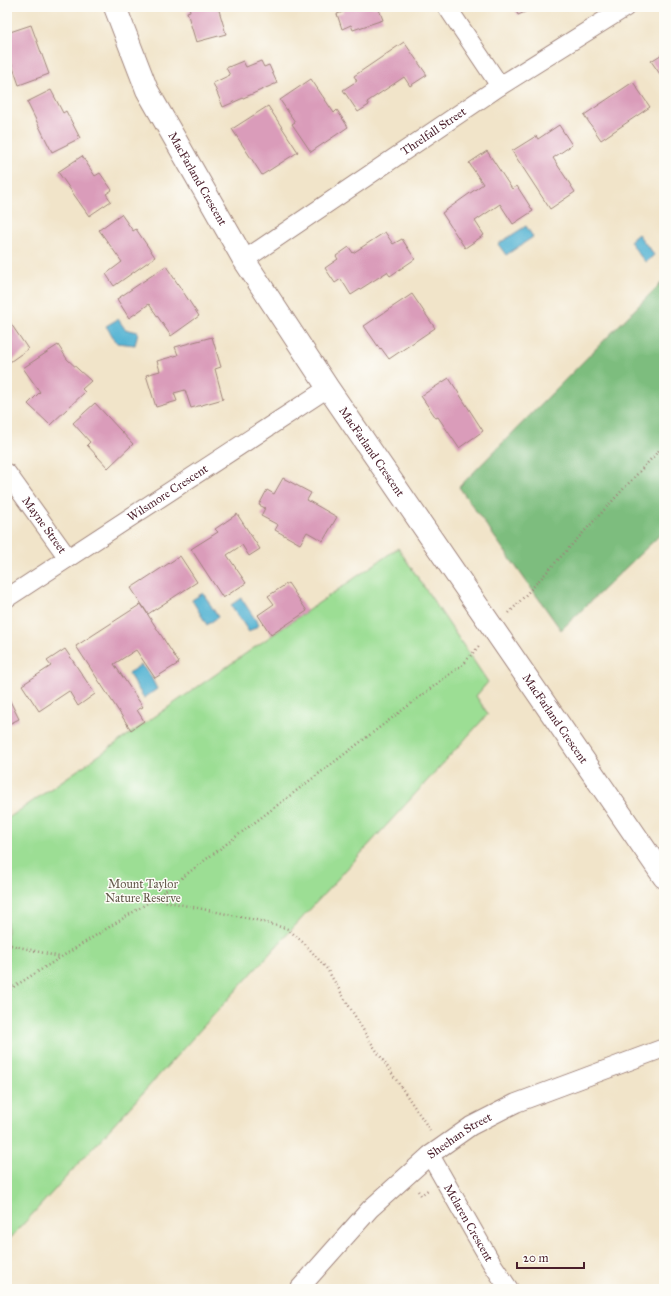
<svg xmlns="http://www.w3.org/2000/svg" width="671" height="1296" font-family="'IM FELL Great Primer',serif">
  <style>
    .green { fill: #9cde94; stroke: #737e60 }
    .forest { fill: #7dbd7e; stroke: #646e54 }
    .water { fill: #54b4d3; stroke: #4f6a7f }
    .building { fill: #da9cba }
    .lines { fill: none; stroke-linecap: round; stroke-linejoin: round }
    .minor-casing { stroke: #9e827a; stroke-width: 20 }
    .tertiary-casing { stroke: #9e827a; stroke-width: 24 }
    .path { stroke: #9e827a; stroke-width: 2.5; stroke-dasharray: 1 3; stroke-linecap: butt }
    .minor { stroke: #fff; stroke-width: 18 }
    .tertiary { stroke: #fff; stroke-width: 22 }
    .labels { text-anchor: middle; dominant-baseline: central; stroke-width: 3; stroke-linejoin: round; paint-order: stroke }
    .street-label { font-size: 12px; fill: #4a1f2b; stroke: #fdfcf7 }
    .park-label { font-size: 12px; fill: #63584a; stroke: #fdfcf7 }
  </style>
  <rect width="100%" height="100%" fill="#fdfcf7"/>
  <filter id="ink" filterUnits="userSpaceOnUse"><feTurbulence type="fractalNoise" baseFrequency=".025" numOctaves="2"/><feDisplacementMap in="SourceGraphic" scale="8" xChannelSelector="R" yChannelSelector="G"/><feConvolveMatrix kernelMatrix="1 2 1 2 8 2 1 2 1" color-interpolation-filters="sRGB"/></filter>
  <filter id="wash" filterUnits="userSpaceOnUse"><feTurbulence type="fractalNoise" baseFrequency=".012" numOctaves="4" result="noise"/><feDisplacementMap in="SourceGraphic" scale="16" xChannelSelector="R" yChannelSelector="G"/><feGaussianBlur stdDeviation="0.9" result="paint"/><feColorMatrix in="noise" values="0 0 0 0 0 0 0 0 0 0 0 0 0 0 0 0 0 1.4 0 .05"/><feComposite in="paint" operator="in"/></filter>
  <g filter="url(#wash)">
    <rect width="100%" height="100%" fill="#f1e4c9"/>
    <path class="green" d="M398,548L488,682L476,696L488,714L7,1242V819Z"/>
    <path class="forest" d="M664,280V531L561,630L459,487Z"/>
    <path class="water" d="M526,226L533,237L506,255L498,244Z
      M638,234L654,255L646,262C643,261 632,244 630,241Z
      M118,319L125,329L138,332L135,345L117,343L106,326Z
      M203,593L218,617L207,625L192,600Z
      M241,598L259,625L249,632L231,605Z
      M141,665L149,673L157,689L144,698L128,673Z"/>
    <g id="blocks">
      <path class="building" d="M189,7H218L226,34L196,42L187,12L190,11Z
        M341,7H378L383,20L353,30L351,25L342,29L337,14L343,12Z
        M514,7H537L518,15Z
        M31,25L49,74L19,85L7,50V33Z
        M404,42L427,75L410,86L404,77L367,102L369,105L358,112L343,90L357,81L354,76Z
        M664,53V80L651,61Z
        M243,61L246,67L261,61L264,67L269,65L277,83L223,107L213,83L230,75L226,68Z
        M311,79L334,113L337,110L348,127L311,152L292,124L295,122L280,100Z
        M633,82L650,107L601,140L584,115Z
        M51,90L63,113L66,111L80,138L52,152L27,102Z
        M268,106L298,152L262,175L232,129Z
        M559,125L572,145L553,158L575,192L550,209L512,151L536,136L538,139Z
        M487,151L512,189L517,186L533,211L513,224L500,204L475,221L484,235L465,248L442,213L483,184L469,163Z
        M82,156L95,176L100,173L112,190L106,194L111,201L89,216L58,172Z
        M121,214L133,231L136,229L155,257L114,286L106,274L122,262L99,230Z
        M385,232L393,244L402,239L415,259L390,276L387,272L351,295L341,279L335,283L325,268L338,259L336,256L349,247L353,253Z
        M166,266L199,316L171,336L149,304L129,318L117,299Z
        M412,294L435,328L389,359L381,348L380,349L364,326Z
        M7,318L28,349L7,364Z
        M212,337L221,367L215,369L223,399L191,408L185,390L174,393L177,401L156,407L146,375L160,371L157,361L178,355L175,347Z
        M58,345L67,359L91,381L82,389L85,392L50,425L28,404L40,392L23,368Z
        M449,378L483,431L459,448L438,417L436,418L421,396Z
        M95,403L133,444L108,468L87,445L90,442L73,423Z
        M283,478L311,493L307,500L337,517L323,541L307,532L300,544L275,530L278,525L261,516L265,508L259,505L267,490L274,494Z
        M237,514L260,549L249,556L242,545L227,555L246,583L223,598L191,549L218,532L215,529Z
        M180,556L197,582L148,614L131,588Z
        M288,583L307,611L271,635L258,615L274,604L268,596Z
        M141,604L179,663L155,678L136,650L114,664L143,707L137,710L144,721L131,730L76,646Z
        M65,649L95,694L78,706L69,691L39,711L22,685L51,666L47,661Z
        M7,695L19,719L7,725Z"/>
    </g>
  </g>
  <g filter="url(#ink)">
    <use href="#blocks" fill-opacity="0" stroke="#9e827a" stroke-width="1"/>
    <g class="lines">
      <defs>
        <g id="minor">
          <path d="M447,7L500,86"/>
          <path id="s1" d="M244,260L500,86L626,7"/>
          <path id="s2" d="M7,473L68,558"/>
          <path id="s3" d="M7,598L328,388"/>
          <path id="s4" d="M430,1155L491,1262L509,1289"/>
          <path id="s5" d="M299,1289L370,1209L430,1155L471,1126L516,1103L664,1048"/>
        </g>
        <g id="tertiary">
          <path id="s6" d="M115,7L147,90L244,260L328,388L664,877"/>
        </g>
      </defs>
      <use href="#minor" class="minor-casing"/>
      <use href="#tertiary" class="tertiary-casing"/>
      <path class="path" d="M509,613L664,445
        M465,662L479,646
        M154,899L256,920L288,929L305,944L327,969L368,1038L430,1130
        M7,944L60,957
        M7,991L154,899L467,661
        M418,1191L421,1195L428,1190"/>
      <use href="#minor" class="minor"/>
      <use href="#tertiary" class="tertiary"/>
    </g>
  </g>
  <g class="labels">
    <g class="street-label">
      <text stroke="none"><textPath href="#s1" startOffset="229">Threlfall Street</textPath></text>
      <text stroke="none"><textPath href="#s6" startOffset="191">MacFarland Crescent</textPath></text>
      <text stroke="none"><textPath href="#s6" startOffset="515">MacFarland Crescent</textPath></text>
      <text stroke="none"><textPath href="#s3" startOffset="192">Wilsmore Crescent</textPath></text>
      <text stroke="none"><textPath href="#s2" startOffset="64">Mayne Street</textPath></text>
      <text stroke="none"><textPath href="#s6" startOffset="839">MacFarland Crescent</textPath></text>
      <text stroke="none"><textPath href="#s5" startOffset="223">Sheehan Street</textPath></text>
      <text stroke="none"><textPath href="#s4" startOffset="78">Mclaren Crescent</textPath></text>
    </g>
    <g class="park-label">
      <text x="143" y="884">Mount Taylor<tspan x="143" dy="14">Nature Reserve</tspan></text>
    </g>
  </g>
  <rect width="671" height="1296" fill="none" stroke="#fdfcf7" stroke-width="24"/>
  <path d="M517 1262v6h67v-6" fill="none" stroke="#4a1f2b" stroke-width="2"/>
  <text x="523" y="1262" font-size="12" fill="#4a1f2b" stroke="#fdfcf7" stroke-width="3" paint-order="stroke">20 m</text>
</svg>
